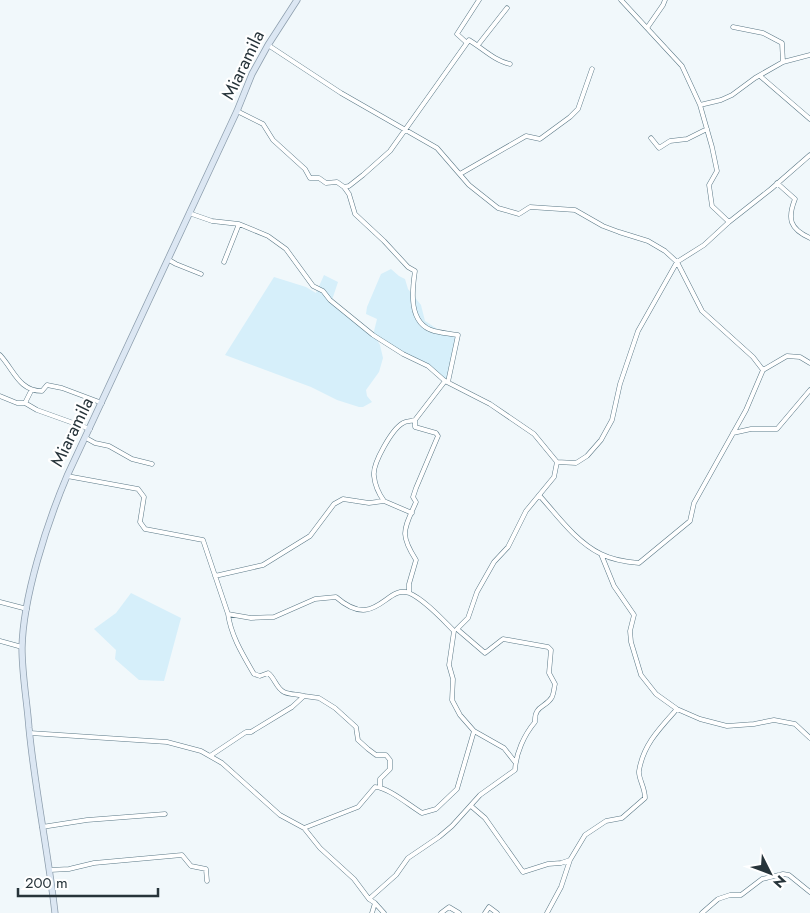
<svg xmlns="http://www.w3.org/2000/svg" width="810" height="913" font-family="Jost,sans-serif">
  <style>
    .built { fill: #d6effa }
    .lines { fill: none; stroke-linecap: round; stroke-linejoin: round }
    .minor-casing { stroke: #5a7886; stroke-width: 5 }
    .primary-casing { stroke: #8d9ead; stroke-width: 7 }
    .minor { stroke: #fff; stroke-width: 4 }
    .primary { stroke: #dce7f3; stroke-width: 5.5 }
    .labels { text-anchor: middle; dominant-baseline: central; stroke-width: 4.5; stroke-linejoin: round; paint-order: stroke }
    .street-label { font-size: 18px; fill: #27343a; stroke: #fff }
  </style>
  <rect width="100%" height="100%" fill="#f1f8fb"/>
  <path class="built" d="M391,269L399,276L405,279L408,289L421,305L425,321L442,332L452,334L460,338L453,365L445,381L428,366L373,335L377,319L366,314L367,307L381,274Z
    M324,275L338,282L331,303L377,340L380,345L383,358L379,372L366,390L367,396L372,402L363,407H359L337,400L311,387L225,355L274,277L306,287L316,293Z
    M131,593L181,618L164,681L139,680L115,659L116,650L94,629L116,613Z"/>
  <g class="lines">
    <defs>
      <path id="minor" d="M621,0L682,66L700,105L712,147L717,171L709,185L712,206L729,222
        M733,27L763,33L782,43L783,62
        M647,28L663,5L665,0
        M467,43L457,34L479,0
        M268,45L341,93L437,148L469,185L498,208L519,214L530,207L575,210L603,226L619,232L648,241L665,251L677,262L702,311L753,357L763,370
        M478,45L507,8
        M760,76L810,119
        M700,105L721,100L732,95L755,78L783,62L810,55
        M237,111L263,124L273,140L305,169L310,178H319L326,183L337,182L344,187L349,186L363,175L390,151L469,40C482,48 495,61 510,64
        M651,138L659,148L670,141L687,139L707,129
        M460,174L526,136L540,139L570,117L578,109L592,69
        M777,183L795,199C787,219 790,229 810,238
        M344,187L349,194L355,214L384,241L408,267L415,271C412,291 408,324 434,331C442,333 451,334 458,335L448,382
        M189,213L212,221L239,224L268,236L286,249L313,286L323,291L330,300L373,335L403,354L428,366L445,381L490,404L534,434L557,462L576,463L587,456L601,440L612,420L620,384L638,331L677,262L704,245L729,222L771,189L810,155
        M169,260L176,264L201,274
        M224,262L239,224
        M0,355C14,370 19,391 42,391L47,385L62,388L102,403
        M0,396L17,403H25L31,391
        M25,403L37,410L90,429
        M733,433L751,429H777L810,390
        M86,438L95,443L109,446L132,459L152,464
        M67,476L138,489L144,497L140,522L145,529L203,540L228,614L251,618L274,617L315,599L336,597C376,632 386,584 409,593C424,599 443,620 454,631L449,665L453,679L452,700L460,715L474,731L504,748L515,762
        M539,495C557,515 576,542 601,554C613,560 626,562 639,563L690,521L694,503L746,410L763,370L787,356L800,357L810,363
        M384,501C379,494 375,486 374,476C372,464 392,429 403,423C406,421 412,421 415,420
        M601,554L614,586L634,615L630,631L631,642L641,675L656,694L677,709L700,719L727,726L754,724L774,720L795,724L810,738
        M215,576L263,565L310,536L334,504L343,499L369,503L384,501L412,513
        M409,593V584L416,560C399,533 404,530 416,502L413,497L416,488L438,436L436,433L415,427V420L445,381
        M0,602L27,609
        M228,614C231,636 243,655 254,674L260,676L268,673C275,678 276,688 284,692C290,695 298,694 304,696
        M457,629L468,618L477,592L494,562L508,547L526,511L554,477L557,462
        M0,641L22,647
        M30,733L167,742L201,751L222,763L280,815L304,828L320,848L354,879L369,899L375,903L384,913
        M210,756L246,732H251L292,707L304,696L319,698L335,708L356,727L358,740L368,749L376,755H386L390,760V769L380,779V787
        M471,806L485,818L523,872L548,864L561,863L570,860
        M42,827L87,820L165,814
        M304,828L358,807L375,787C388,787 410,806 422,813L436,809L457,789L474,731
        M50,870L69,869L94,863L182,855L191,866L206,869L207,881
        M369,899L396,875L408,858L439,837L452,826L480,795L515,770C516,753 524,735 535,722C534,705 546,708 552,697C554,693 554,688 555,684L549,673L551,650L548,647L503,639L485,653L457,629
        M372,913L375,903
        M441,913L449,907L459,913
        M485,913L489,907L497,913
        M547,913L561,887L570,860L585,835L606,821L622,818L645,798C645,787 638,778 639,771C643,745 660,728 677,709
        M702,913L718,899L730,895H741L762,879L783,874L789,875L810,892"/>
      <path id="primary" d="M55,913C48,851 35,790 29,728C27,701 22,675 22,648C23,597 47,523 67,476L237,111L252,74L268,45L297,0"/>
    </defs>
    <use href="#minor" class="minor-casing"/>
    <use href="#primary" class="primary-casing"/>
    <use href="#minor" class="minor"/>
    <use href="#primary" class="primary"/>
  </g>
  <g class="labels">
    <g class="street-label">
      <text transform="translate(243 65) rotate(-64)">Miaramila</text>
      <text transform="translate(72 432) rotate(-64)">Miaramila</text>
    </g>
  </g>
  <g transform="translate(770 873) rotate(132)" stroke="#ffffff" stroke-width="4" paint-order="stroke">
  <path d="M0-4L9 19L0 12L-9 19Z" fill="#27343a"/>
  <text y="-8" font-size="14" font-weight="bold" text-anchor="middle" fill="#27343a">N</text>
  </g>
  <path d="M18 888v8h140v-8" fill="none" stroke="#27343a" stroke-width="2.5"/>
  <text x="25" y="888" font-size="15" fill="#27343a" stroke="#ffffff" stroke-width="4" paint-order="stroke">200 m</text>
</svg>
